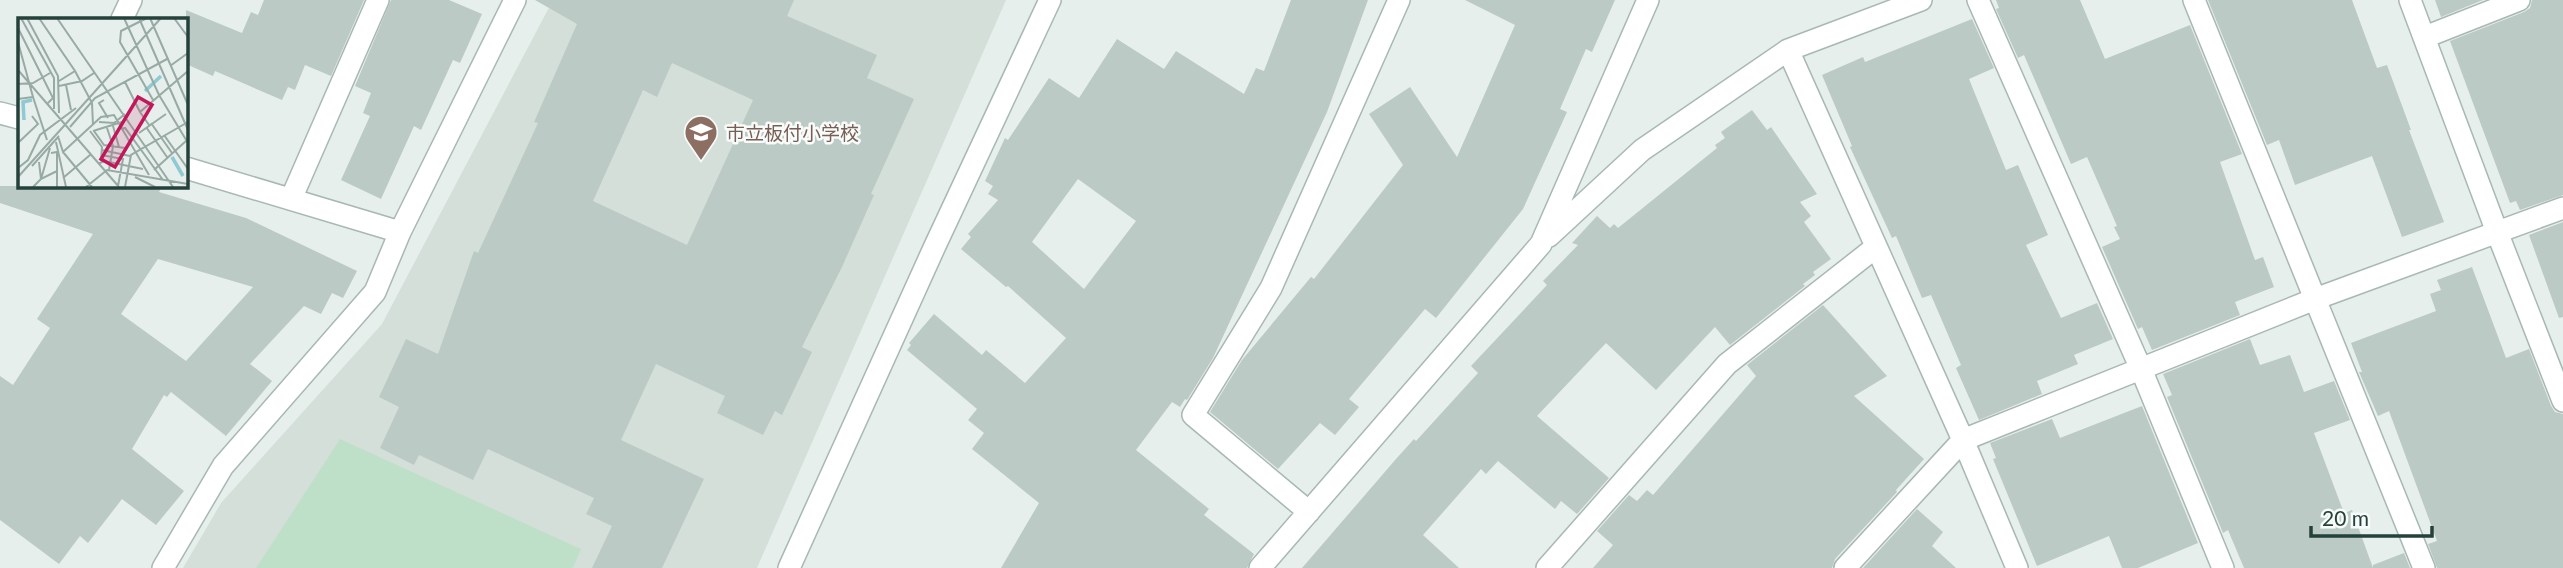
<svg xmlns="http://www.w3.org/2000/svg" width="2563" height="568" font-family="Lato,'Noto Sans JP',sans-serif">
  <style>
    .built { fill: #d4dfda }
    .green { fill: #bfe0c8 }
    .building { fill: #bbcac4; fill-rule: evenodd }
    .lines { fill: none; stroke-linecap: round; stroke-linejoin: round }
    .street-casing { stroke: #a8b8b2; stroke-width: 24 }
    .street { stroke: #fff; stroke-width: 21 }
    .labels { text-anchor: middle; dominant-baseline: central; stroke-width: 5; stroke-linejoin: round; paint-order: stroke }
    .education-label { font-size: 19px; fill: #785e54; stroke: #f7fbf9; text-anchor: start }
    .inset-river { fill: none; stroke: #8ec9d4; stroke-width: 3.5 }
    .inset-road { fill: none; stroke: #98aaa4; stroke-width: 2 }
    .view { fill: #c2185b; fill-opacity: 0.15; stroke: #c2185b; stroke-width: 3.5 }
    .inset-edge { fill: none; stroke: #24423a; stroke-width: 3.5 }
  </style>
  <rect width="100%" height="100%" fill="#e6efeb"/>
  <path class="built" d="M553,0H1006L757,568H183L221,503L382,324Z"/>
  <path class="green" d="M340,439L581,549L573,568H256Z"/>
  <path class="building" d="M264,0H364L331,76L305,65L295,90L288,87L282,100L215,71L213,76L186,64V10L242,33L251,12L258,15Z
    M391,0H449L482,14L460,63L453,60L421,130L414,126L381,199L341,180L370,116L363,113L371,93L355,86Z
    M535,0H794L787,16L877,55L867,78L914,99L871,194L874,195L842,267L802,347L812,352L782,415L775,411L763,435L717,413L725,396L656,364L621,440L704,479L662,568H592L612,526L586,514L594,498L488,449L473,480L419,455L414,465L380,448L399,407L379,397L406,339L438,354L474,251L478,253L538,123L534,122L577,24ZM672,63L753,100L687,245L593,201L643,90L657,97Z
    M1291,0H1368L1327,112L1213,358L1187,400L1185,399L1180,407L1172,402L1136,450L1209,509L1204,515L1254,554L1247,568H1001L1039,503L972,449L984,433L968,420L977,409L907,350L911,345L909,343L934,314L982,355L986,350L1025,383L1066,338L1008,286L1006,287L961,249L971,237L968,234L998,200L988,194L993,186L985,181L1005,138L1008,140L1049,78L1079,98L1117,39L1164,69L1176,51L1244,94L1256,68L1264,71ZM1078,179L1136,221L1084,289L1032,242Z
    M1465,0H1615L1592,52L1586,49L1560,109L1567,112L1523,209L1436,318L1425,309L1349,399L1359,407L1335,435L1320,423L1278,469L1210,412L1242,360L1311,277L1314,279L1403,165L1369,114L1410,87L1457,157L1515,25Z
    M1996,0H2080L2105,59L2190,25L2242,154L2220,162L2255,260L2263,257L2274,287L2235,302L2240,315L2152,350L2142,327L2138,329L2102,247L2120,239L2114,227L2117,226L2087,157L2071,164L2024,55L2018,58L1996,9L1999,8Z
    M2208,0H2352L2377,68L2387,65L2411,130H2409L2444,222L2402,237L2372,156L2295,185L2279,140L2267,145Z
    M2435,0H2483L2441,17Z
    M2532,0H2563V195L2520,210L2516,201L2510,203L2450,41L2524,12L2530,8Z
    M1972,19L1994,68L1969,79L2006,170L2018,165L2048,235L2026,245L2061,318L2097,303L2113,339L2074,355L2078,364L2037,381L2042,394L1979,420L1956,368L1961,365L1931,295L1922,298L1896,236L1892,238L1850,147L1852,146L1822,75L1863,57L1865,62Z
    M1752,110L1767,130L1771,127L1817,194L1800,202L1811,216L1804,222L1831,259L1813,272L1815,275L1803,284L1805,286L1730,345L1715,327L1656,390L1606,343L1537,416L1609,478L1577,514L1561,501L1555,509L1498,461L1486,474L1481,469L1423,535L1459,568H1302L1396,459L1414,439L1416,441L1478,373L1471,366L1547,285L1543,281L1578,245L1572,243L1597,216L1610,228L1614,224L1618,228L1717,148L1715,145L1725,138L1721,132Z
    M0,186H162L159,192L246,218L357,271L343,298L332,293L321,314L304,306L250,364L272,381L226,436L171,392L167,397L164,395L132,449L184,491L156,525L122,499L88,543L80,536L59,564L0,520V376L13,385L50,328L37,319L93,234L0,203ZM158,259L253,287L186,361L121,314Z
    M2563,222V317L2559,318L2529,235Z
    M2472,267L2506,358L2529,349L2551,406L2555,412L2563,414V568H2437L2428,544L2437,541L2389,411L2378,416L2359,372H2362L2351,343L2436,311L2430,294L2441,290L2437,280Z
    M1823,305L1887,376L1854,396L1924,459L1896,490L1897,492L1835,559L1832,568H1593L1613,545L1597,531L1629,495L1637,501L1647,490L1653,495L1756,376L1747,365Z
    M2250,339L2260,365L2290,355L2304,392L2334,381L2350,420L2314,433L2344,513L2352,510L2373,568H2244L2228,530L2223,533L2167,397L2172,395L2163,374Z
    M2142,406L2198,543L2138,568H2122L2109,536L2037,566L1993,459L1996,458L1990,443L2052,419L2060,438Z
    M1917,509L1943,532L1932,546L1956,568H1863Z
    M2404,553L2410,568H2373V565Z"/>
  <g class="lines">
    <defs>
      <path id="street" d="M1978,0L2141,369L2223,568
        M2194,0L2424,568
        M2410,0L2497,232L2563,401
        M122,19L131,0
        M2425,37L2519,0
        M1788,50L1963,440L2017,568
        M0,113L19,118
        M186,168L400,232L515,0
        M291,199L378,0
        M1549,236L1642,150L1788,50L1921,0
        M1309,512L1193,415L1271,288L1399,0
        M163,568L223,466L375,292L400,232
        M789,568L934,248L1050,0
        M1260,568L1541,244L1648,0
        M1547,568L1727,364L1876,247
        M1845,568L1963,440L2315,299L2563,208"/>
    </defs>
    <use href="#street" class="street-casing"/>
    <use href="#street" class="street"/>
  </g>
  <defs>
    <symbol id="school-pin" viewBox="-11 -11 22 30"><path d="M0 17L-7.5 6A9.5 9.5 0 1 1 7.5 6Z" fill="#8d6e63" stroke="#f7fbf9"/><path d="M0-5L7-2L0 1L-7-2ZM-4 1L0 2.5L4 1V4Q0 6-4 4Z" fill="#fff"/></symbol>
  </defs>
  <g fill-rule="evenodd">
    <use href="#school-pin" x="682" y="113" width="38" height="52"/>
  </g>
  <g class="labels">
    <g class="education-label">
      <text x="726" y="132">市立板付小学校</text>
    </g>
  </g>
  <g transform="translate(18 18)">
    <rect width="170" height="170" fill="#e6efeb"/>
    <path class="inset-river" d="M127,73L143,58M6,102L5,84L14,82M154,139L165,158"/>
    <path class="inset-road" d="M3,0L36,60V91M9,0L40,58L41,95M21,0L57,53L41,63M39,0L155,169M106,0L141,77L170,125M121,0L170,112M129,0L103,13L102,24L135,82M132,0L170,87M156,0L170,19M0,10L35,80L30,85M0,24L15,79L0,81M152,48L170,35M0,52L101,169M57,53L74,85L75,107M107,64L122,94M0,66L15,65L32,55M48,67L53,92M41,68L64,63L76,55M15,79L29,122M86,82L81,85L90,100M81,104L96,105L107,96M133,105L154,135M131,107L122,94L170,53M95,108L101,129M52,109L77,80L149,41M128,109L149,139M89,110L95,128L91,152M103,111L107,110L145,162M72,113L84,129L83,143M75,113L104,104M76,113L86,127L107,130M121,115L148,96M146,117L170,151M40,118L45,134L83,99L96,97L131,157M1,124L20,106L14,98M38,124L48,169M84,132L112,138M45,134L74,169M33,135L39,134V169M83,137L105,141L100,168M21,144L23,161L39,153M80,146L86,143L125,151M14,148L41,118M0,150L10,142L22,117L58,90M136,152L168,123M0,159L143,0M117,159L137,169M45,160L72,137M15,169L23,161L32,130M68,169L89,152L170,166M107,169L113,137L170,104"/>
    <path class="view" d="M120,79L134,87L97,149L83,141Z"/>
    <rect width="170" height="170" class="inset-edge"/>
  </g>
  <path d="M2311 526v10h121v-10" fill="none" stroke="#24423a" stroke-width="3.5"/>
  <text x="2322" y="526" font-size="21" fill="#24423a" stroke="#f7fbf9" stroke-width="5" paint-order="stroke">20 m</text>
</svg>
